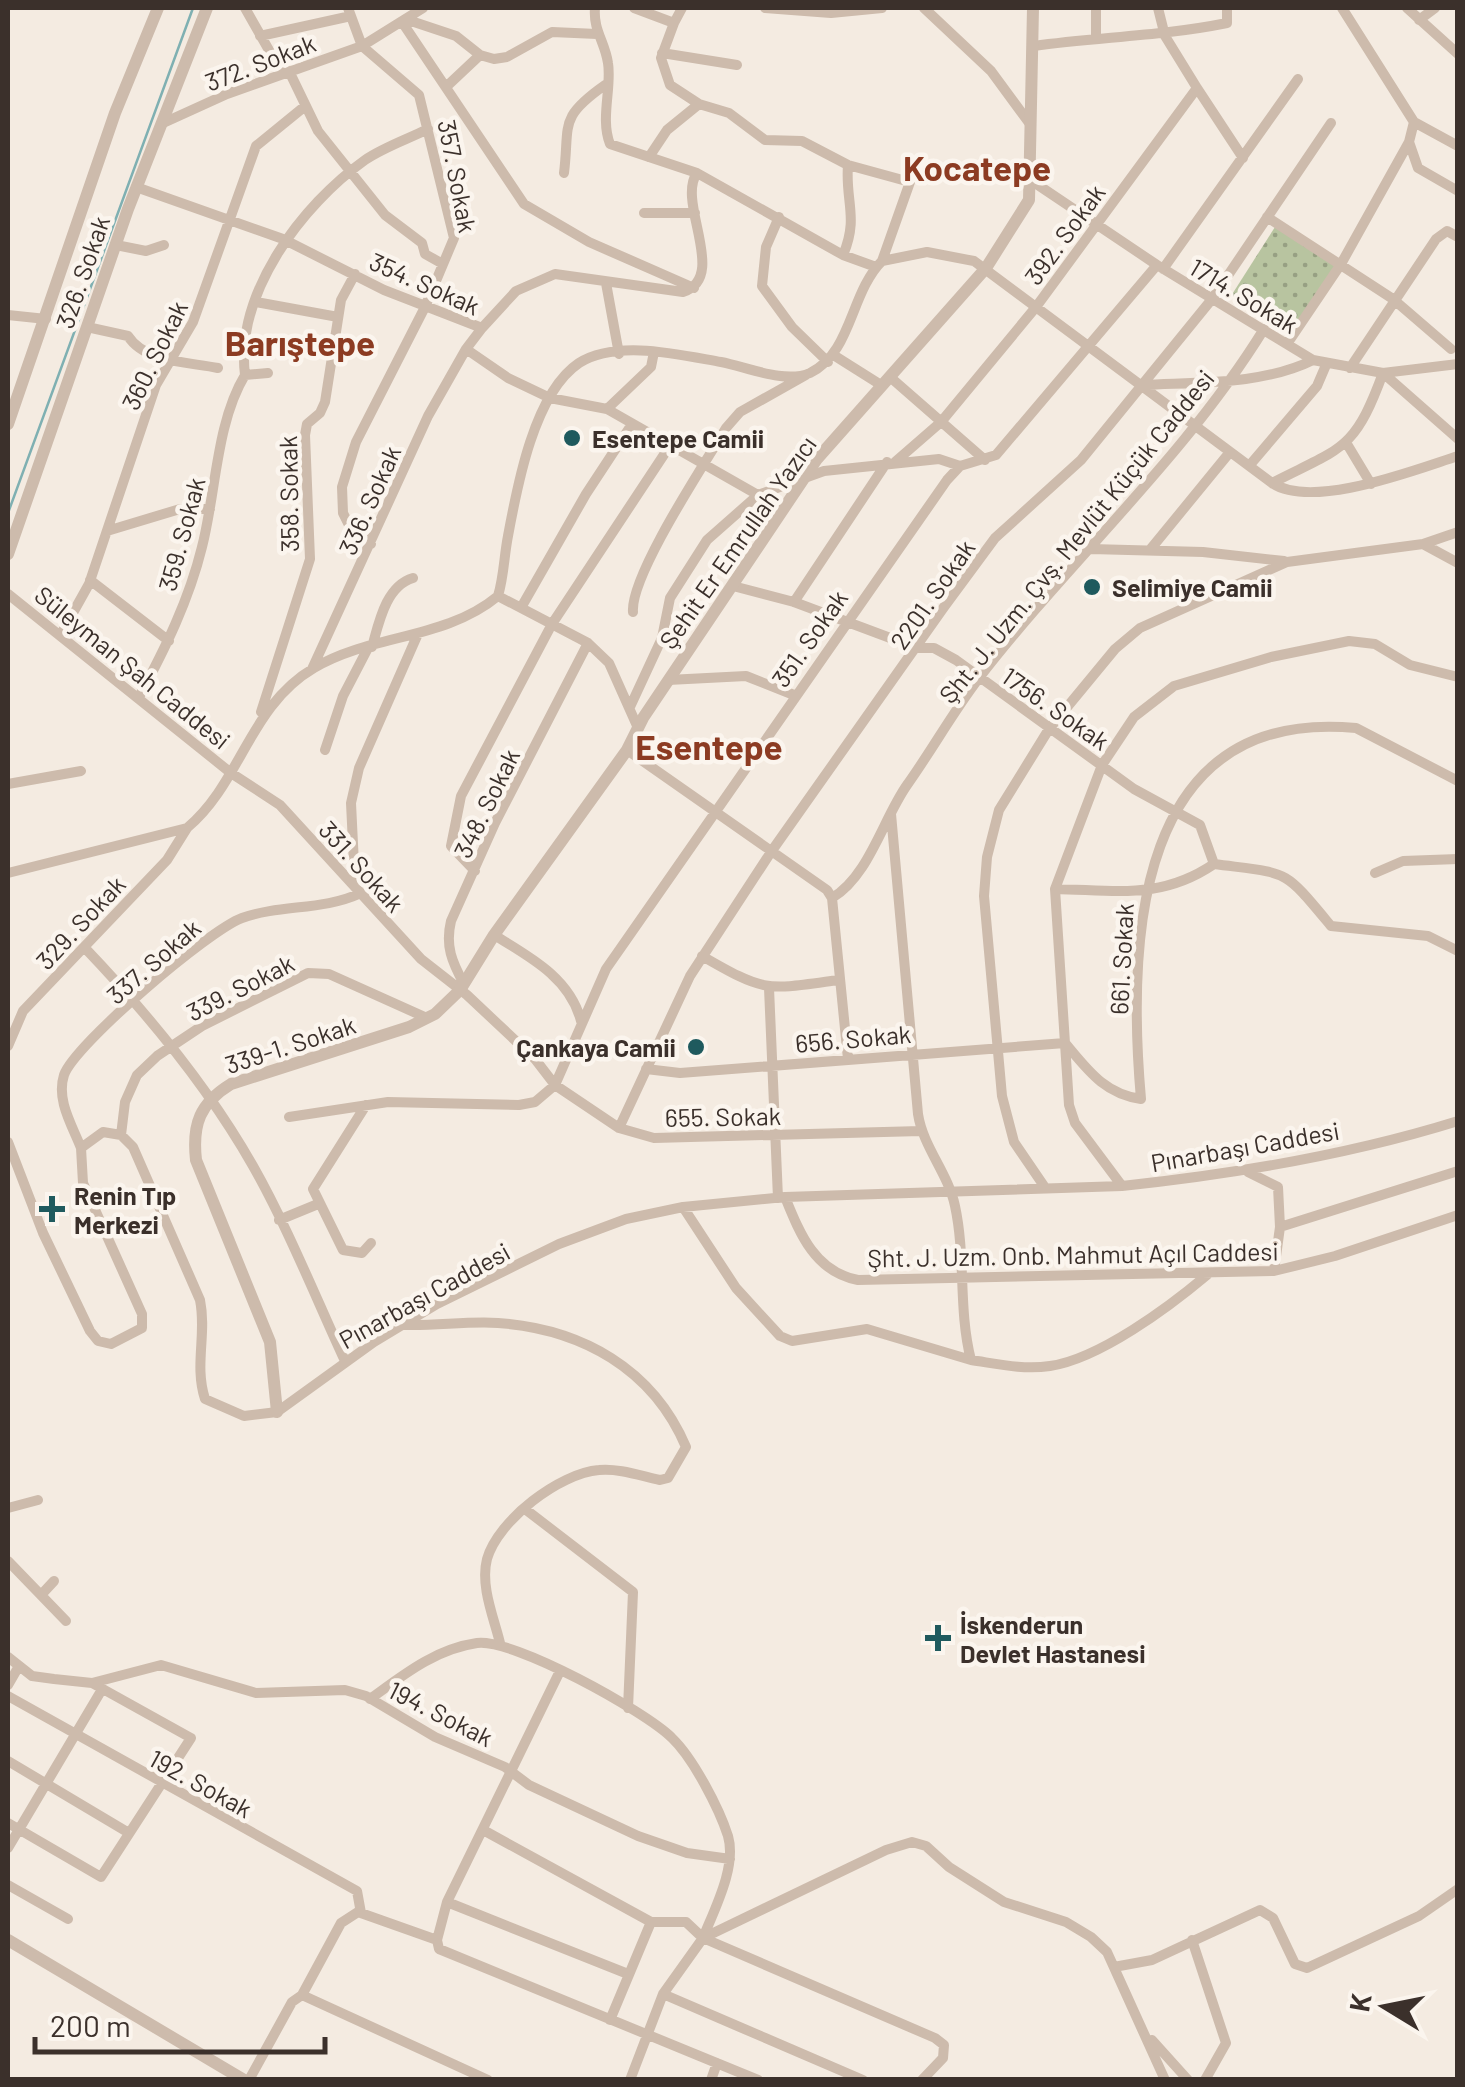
<svg xmlns="http://www.w3.org/2000/svg" width="1465" height="2087" font-family="Barlow,sans-serif">
  <style>
    .grass { fill: url(#grass-dots) }
    .lines { fill: none; stroke-linecap: round; stroke-linejoin: round }
    .stream { stroke: #7fb0b2; stroke-width: 2.5 }
    .minor { stroke: #cdbbac; stroke-width: 10 }
    .tertiary { stroke: #cdbbac; stroke-width: 12 }
    .poi-dot { fill: #1f5a5e; stroke: #fbf5ee; stroke-width: 4 }
    .labels { text-anchor: middle; dominant-baseline: central; stroke-width: 9; stroke-linejoin: round; paint-order: stroke }
    .street-label { font-size: 25px; fill: #3b302b; stroke: #fbf5ee }
    .poi-label { font-size: 25px; font-weight: bold; fill: #3b302b; stroke: #fbf5ee; text-anchor: start }
    .district-label { font-size: 35px; font-weight: bold; fill: #8c3b22; stroke: #fbf5ee }
  </style>
  <defs>
    <pattern id="grass-dots" width="8" height="8" patternUnits="userSpaceOnUse" patternTransform="scale(2.5)"><rect width="8" height="8" fill="#b8c4a0"/><path d="M2 2h.1M6 6h.1" fill="none" stroke="#97a083" stroke-width="1.8" stroke-linecap="round"/></pattern>
  </defs>
  <rect width="100%" height="100%" fill="#f4ebe1"/>
  <path class="grass" d="M1275,227L1335,266L1291,334L1231,296Z"/>
  <g class="lines">
    <path class="stream" d="M8,513L193,8"/>
    <path class="minor" d="M245,8L282,73
      M348,8L362,46L419,95L454,238L425,307L356,442L342,487L343,513L351,529L371,544
      M595,8C593,30 605,42 608,63C612,87 600,119 610,144L697,173L843,255L876,267
      M634,8L674,23L682,8
      M765,8L831,13L882,8
      M924,8L991,71L1030,124
      M1096,8V37
      M1342,8L1414,122L1458,146
      M1407,8L1458,54
      M408,20L456,36L480,55L494,59L507,57L552,32L597,34
      M1419,20L1435,8
      M402,22L524,204L589,242L694,288
      M674,23L661,58L670,85L699,104L729,113L765,140L802,141L848,165L910,182L882,261
      M260,36L351,16
      M1034,46C1099,37 1163,36 1227,23V8
      M662,53L737,65
      M289,71L318,131L385,215L422,243L425,254L441,263
      M446,87L480,55
      M1197,88L1243,158
      M161,124L227,94L362,46L423,8
      M1409,142L1418,168L1458,191
      M649,157L667,130L699,104
      M564,173C570,124 558,118 605,85
      M1032,181L1157,265L1313,360L1383,373L1458,364
      M136,187L283,239L384,290L482,328L466,349L508,378L550,398L607,409L758,495
      M644,213H695
      M779,217L766,247L762,286L792,327L828,362
      M1267,217L1393,299L1451,349
      M116,245L146,251L164,245
      M843,255C859,218 845,201 848,165
      M1163,269L1298,79
      M606,283L619,354
      M256,302L338,317
      M8,315L46,319
      M87,327L128,336C145,363 190,362 218,368
      M482,328L516,291L555,274L683,292C729,277 676,202 697,173
      M1287,344L1341,264L1409,142L1414,122
      M835,356L881,385
      M1350,368L1436,239L1447,231L1458,237
      M245,375C235,293 302,205 365,160C384,147 408,139 428,129
      M245,375L268,373
      M890,377L985,460
      M1143,385C1197,382 1263,385 1313,360
      M607,409L651,367L654,352
      M1347,444L1371,484
      M895,462L941,422L1036,307L1197,88L1165,36L1158,8
      M1249,466L1317,386L1326,365
      M1272,483C1342,447 1354,452 1383,373L1458,439
      M107,531L180,509H210
      M1423,544L1458,563
      M1091,549L1203,552L1284,561
      M1149,551L1230,452
      M90,580L169,641
      M733,586L794,602L917,648H934L956,660L1134,789L1200,825L1214,864
      M8,594L231,773L280,805L421,959L467,995L535,1059L555,1085L619,1128L654,1138L921,1131
      M498,596L588,643L609,663L638,728
      M794,602L887,462
      M522,606L586,494L632,424
      M633,612C630,576 705,463 726,428L740,412L806,375
      M60,636L89,584L156,385L193,322L256,146L304,107
      M372,647C379,622 386,586 413,578
      M312,669L428,416L466,349
      M668,680L746,676L794,695
      M139,697C165,649 189,600 202,547C216,493 216,423 245,375
      M630,707L662,638L670,598L707,540L758,495L824,471L939,459L960,466
      M261,712L310,559L305,435L307,424L320,413L325,402L341,300L355,274
      M325,750L343,696L368,648
      M627,750L827,890L832,898
      M8,784L81,771
      M475,871L451,846L461,796L552,624L671,444
      M8,873L187,828C241,783 249,706 314,668C371,634 445,640 498,596C504,576 504,556 508,536C517,487 534,393 579,363C617,339 681,355 721,362C747,367 785,384 810,373C852,353 850,293 882,261L927,252L974,261L1272,483C1312,510 1414,470 1458,456
      M1375,873L1403,861L1458,859
      M355,885L351,803L359,768L417,636
      M1055,889C1116,890 1161,900 1214,864C1290,874 1282,867 1331,926L1428,936L1458,951
      M832,898C869,876 883,819 907,785C932,750 953,712 979,678C1071,559 1185,457 1264,329
      M832,898L848,1059
      M494,935C530,957 570,978 581,1021
      M84,947C148,1014 207,1085 253,1166C288,1228 315,1296 345,1361
      M702,956C766,993 766,990 838,980
      M464,984C452,962 445,946 451,921L495,823L588,643
      M769,988L778,1198
      M8,1046L23,1011L167,860L187,828
      M646,1069L680,1073L1065,1043C1087,1069 1104,1094 1141,1099C1127,940 1135,707 1356,728L1458,781
      M366,1105L313,1189L343,1250L362,1253L371,1243
      M289,1117L388,1102L519,1105L535,1102L555,1085L606,969L947,480L960,466L996,455L1157,265
      M619,1128L690,976L771,852L944,607L995,538L1081,460L1212,299L1331,123
      M121,1135L125,1102L137,1075L157,1056L202,1026L308,973L329,974L427,1018
      M8,1142L43,1233L90,1331L98,1341L111,1344L142,1328V1314L83,1183L81,1148L103,1132L121,1135L133,1147L200,1300C207,1334 194,1365 205,1399L244,1416L277,1412L374,1342L437,1304L559,1244L626,1219L683,1207L785,1197L1122,1186C1235,1174 1349,1155 1458,1121
      M81,1148C72,1125 56,1100 64,1075C75,1044 209,930 242,918C282,904 322,911 361,893
      M1248,1172L1278,1187L1280,1227L1274,1271
      M1044,1186L1014,1142L1002,1096L984,896L987,857L999,810L1049,729L1115,649L1140,628L1287,562L1423,544L1458,532
      M1122,1186L1075,1123L1069,1105L1055,889L1102,765L1134,717L1174,686L1271,657L1349,641L1375,644L1410,665L1458,677
      M785,1197C800,1234 815,1272 858,1280L1274,1271L1335,1256L1458,1215
      M683,1207L736,1288L780,1336L792,1341L867,1329L971,1360C958,1309 966,1257 955,1206C948,1173 923,1147 918,1114L891,814
      M279,1220L318,1204
      M1280,1227L1458,1171
      M405,1325C436,1326 468,1321 498,1323C582,1329 653,1369 686,1447L668,1478L660,1480C641,1476 619,1468 599,1470C560,1473 498,1520 487,1559C480,1586 494,1618 500,1643
      M971,1360C998,1364 1023,1370 1050,1366C1099,1359 1169,1307 1207,1275
      M8,1508L38,1500
      M525,1509L633,1592L628,1708
      M8,1561L66,1621
      M41,1595L54,1581
      M8,1657L32,1676L54,1679L92,1683L161,1665L256,1693L345,1690L366,1696L435,1737L505,1767L529,1785L638,1836L687,1853L730,1859
      M560,1671L447,1902L437,1940L439,1949L758,2080
      M8,1685L19,1666
      M8,1696L357,1891L361,1913
      M370,1699C403,1675 435,1649 477,1643C513,1638 645,1711 672,1738C693,1758 719,1808 728,1836C737,1867 714,1910 703,1938
      M8,1761L129,1833
      M8,1823L101,1877L191,1738L92,1683
      M485,1831L651,1922H686L703,1938L935,2038L944,2045L943,2058L922,2080
      M8,1848L101,1691
      M8,1885L68,1919
      M447,1902L628,1974
      M1192,1940L1226,2043L1205,2080
      M1114,1967L1152,1960L1260,1910L1273,1918L1295,1964L1307,1968L1419,1916L1458,1889
      M663,1994L863,2080
      M302,1995L341,1923L358,1912L437,1940
      M610,2020L651,1922
      M1152,2040L1188,2080
      M249,2080L292,2002L302,1995L488,2080
      M630,2080L663,1994L703,1938L886,1850L912,1842L926,1846L949,1867L1004,1902L1066,1922L1091,1937L1107,1952L1165,2080
      M711,2080L717,2063"/>
    <path class="tertiary" d="M8,424L115,113L158,8
      M8,554L128,209L207,8
      M277,1412L270,1342L196,1160C192,1124 200,1103 231,1084L409,1027L435,1014L460,990L494,935L627,750L643,718L817,459L986,268L1029,200L1033,8
      M8,1940L244,2080"/>
  </g>
  <g class="poi-dot">
    <circle cx="572" cy="438" r="10"/>
    <circle cx="1092" cy="587" r="10"/>
    <circle cx="696" cy="1047" r="10"/>
    <path d="M47 1194h10v10h10v10h-10v10h-10v-10h-10v-10h10z"/>
    <path d="M933 1623h10v10h10v10h-10v10h-10v-10h-10v-10h10z"/>
  </g>
  <g class="labels">
    <g class="street-label">
      <text transform="translate(260 62) rotate(-21)">372. Sokak</text>
      <text transform="translate(458 176) rotate(79)">357. Sokak</text>
      <text transform="translate(1064 234) rotate(-54)">392. Sokak</text>
      <text transform="translate(82 272) rotate(-71)">326. Sokak</text>
      <text transform="translate(425 283) rotate(24)">354. Sokak</text>
      <text transform="translate(1244 295) rotate(31)">1714. Sokak</text>
      <text transform="translate(154 355) rotate(-64)">360. Sokak</text>
      <text transform="translate(288 494) rotate(-91)">358. Sokak</text>
      <text transform="translate(369 500) rotate(-66)">336. Sokak</text>
      <text transform="translate(181 534) rotate(-75)">359. Sokak</text>
      <text transform="translate(1076 536) rotate(-51)">Şht. J. Uzm. Çvş. Mevlüt Küçük Caddesi</text>
      <text transform="translate(737 542) rotate(-55)">Şehit Er Emrullah Yazıcı</text>
      <text transform="translate(932 594) rotate(-55)">2201. Sokak</text>
      <text transform="translate(809 638) rotate(-55)">351. Sokak</text>
      <text transform="translate(133 667) rotate(39)">Süleyman Şah Caddesi</text>
      <text transform="translate(1056 708) rotate(35)">1756. Sokak</text>
      <text transform="translate(486 803) rotate(-64)">348. Sokak</text>
      <text transform="translate(362 866) rotate(48)">331. Sokak</text>
      <text transform="translate(80 922) rotate(-47)">329. Sokak</text>
      <text transform="translate(1121 959) rotate(-87)">661. Sokak</text>
      <text transform="translate(153 961) rotate(-41)">337. Sokak</text>
      <text transform="translate(240 987) rotate(-27)">339. Sokak</text>
      <text transform="translate(853 1038) rotate(-5)">656. Sokak</text>
      <text transform="translate(290 1044) rotate(-18)">339-1. Sokak</text>
      <text transform="translate(723 1116) rotate(-1)">655. Sokak</text>
      <text transform="translate(1245 1146) rotate(-10)">Pınarbaşı Caddesi</text>
      <text transform="translate(1073 1254) rotate(-1)">Şht. J. Uzm. Onb. Mahmut Açıl Caddesi</text>
      <text transform="translate(424 1295) rotate(-29)">Pınarbaşı Caddesi</text>
      <text transform="translate(441 1713) rotate(27)">194. Sokak</text>
      <text transform="translate(201 1783) rotate(29)">192. Sokak</text>
    </g>
    <g class="poi-label">
      <text x="592" y="438">Esentepe Camii</text>
      <text x="1112" y="587">Selimiye Camii</text>
      <text x="676" y="1047" text-anchor="end">Çankaya Camii</text>
      <text x="74" y="1195">Renin Tıp<tspan x="74" dy="29">Merkezi</tspan></text>
      <text x="960" y="1624">İskenderun<tspan x="960" dy="29">Devlet Hastanesi</tspan></text>
    </g>
    <g class="district-label">
      <text x="977" y="167">Kocatepe</text>
      <text x="300" y="342">Barıştepe</text>
      <text x="709" y="746">Esentepe</text>
    </g>
  </g>
  <rect width="1465" height="2087" fill="none" stroke="#3b302b" stroke-width="20"/>
  <g transform="translate(1385 2007) rotate(280)" stroke="#fbf5ee" stroke-width="8" paint-order="stroke">
  <path d="M0-8L18 38L0 25L-18 38Z" fill="#3b302b"/>
  <text y="-15" font-size="28" font-weight="bold" text-anchor="middle" fill="#3b302b">K</text>
  </g>
  <path d="M35 2037v15h290v-15" fill="none" stroke="#3b302b" stroke-width="5"/>
  <text x="50" y="2037" font-size="30" fill="#3b302b" stroke="#fbf5ee" stroke-width="8" paint-order="stroke">200 m</text>
</svg>
